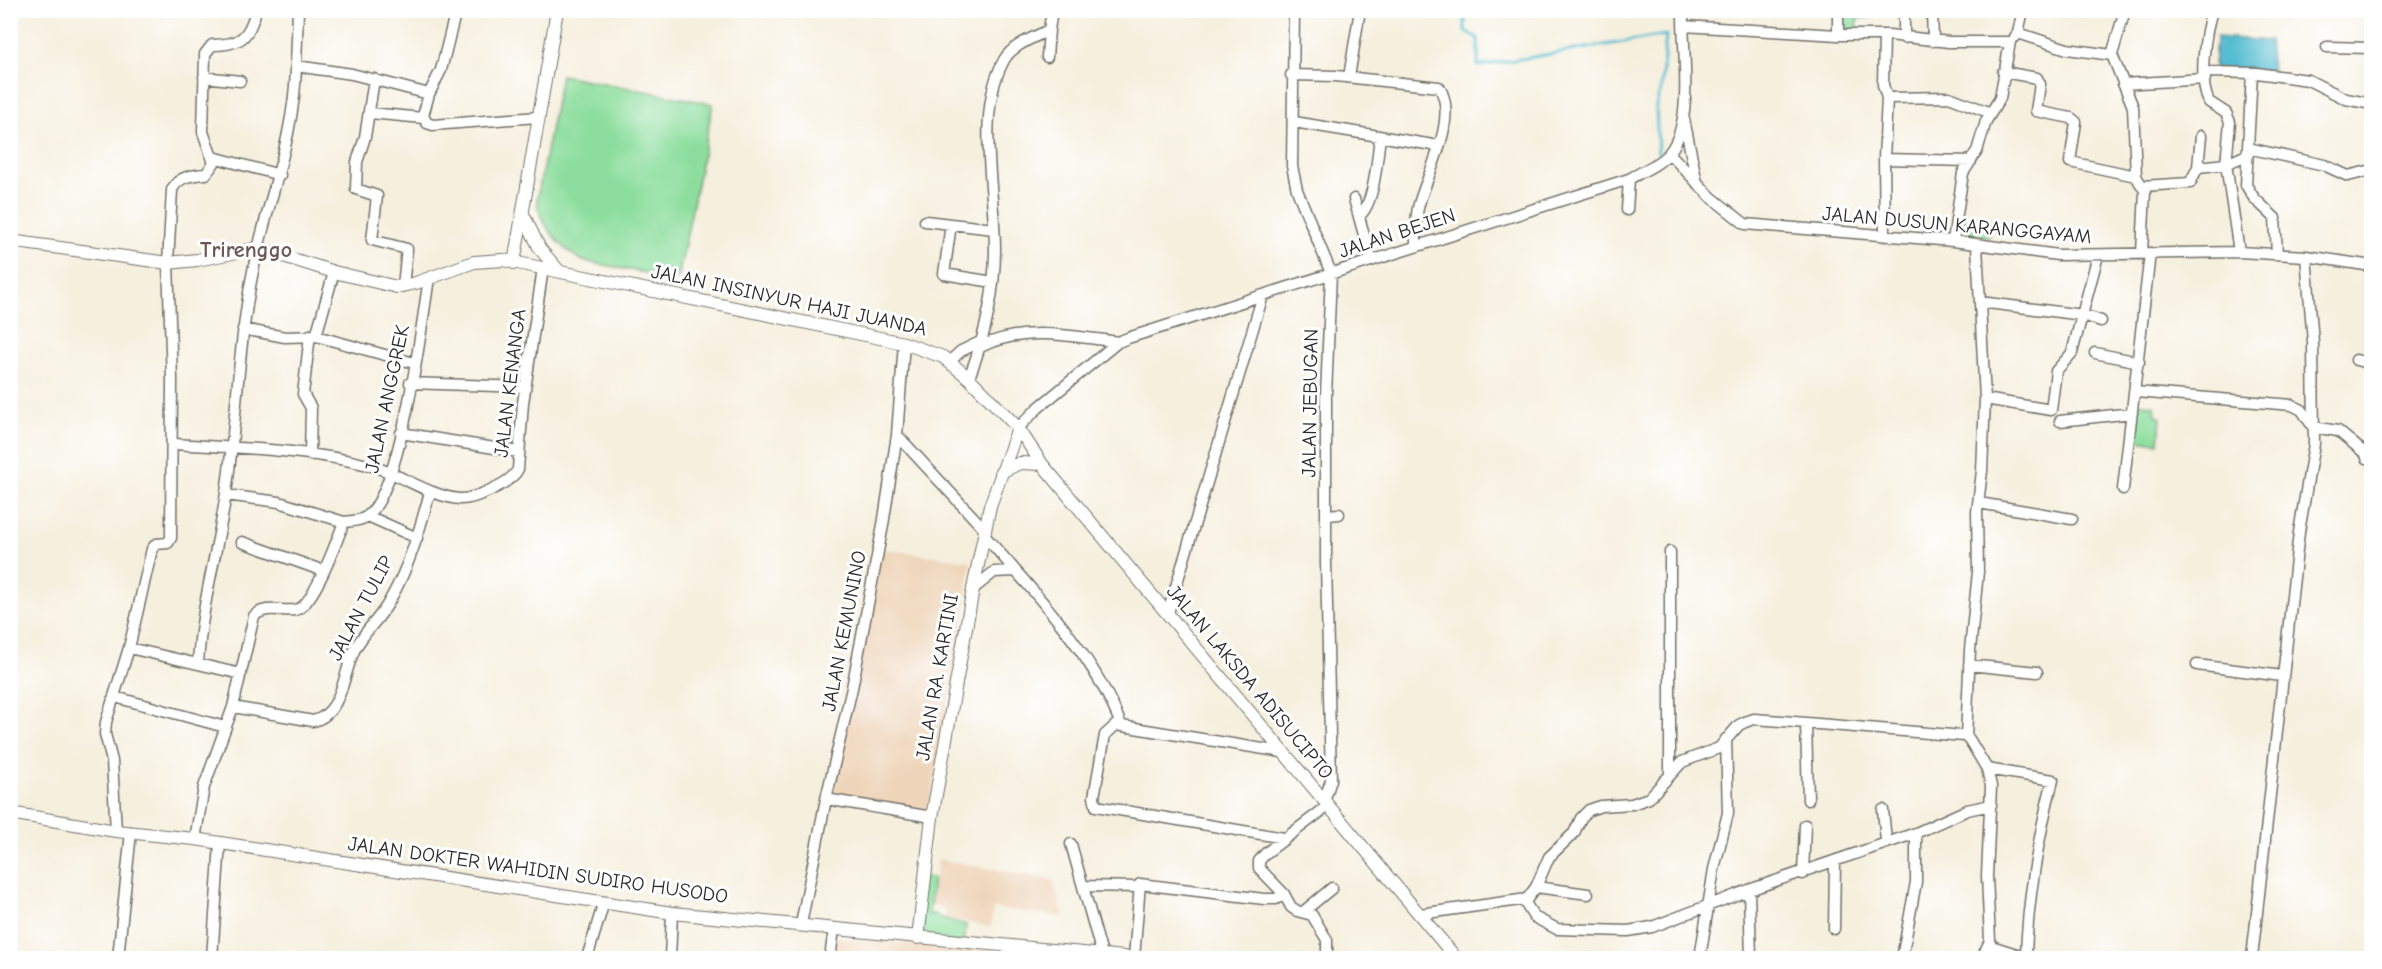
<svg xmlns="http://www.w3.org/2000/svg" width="2382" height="969" font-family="'Comic Neue',sans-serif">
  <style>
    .built { fill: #efd6bb }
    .green { fill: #8dde9e; stroke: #5c8464; stroke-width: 1.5 }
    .water { fill: #53bcd0; stroke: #3f747e; stroke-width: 1.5 }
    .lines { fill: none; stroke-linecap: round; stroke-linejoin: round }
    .stream { stroke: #53bcd0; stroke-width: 3 }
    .minor-casing { stroke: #727069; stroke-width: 13 }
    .major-casing { stroke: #727069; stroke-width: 14 }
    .minor { stroke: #fff; stroke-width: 10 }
    .major { stroke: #fff; stroke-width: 12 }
    .labels { text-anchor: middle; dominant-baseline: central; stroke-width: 6; stroke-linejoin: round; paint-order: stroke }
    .street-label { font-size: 20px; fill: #2b2b2b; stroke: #fff }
    .quarter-label { font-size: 22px; font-weight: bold; fill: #6b5855; stroke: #fff }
  </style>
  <rect width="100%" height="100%" fill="#fff"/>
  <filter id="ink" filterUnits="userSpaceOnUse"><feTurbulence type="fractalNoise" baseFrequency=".0167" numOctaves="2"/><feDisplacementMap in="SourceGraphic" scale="12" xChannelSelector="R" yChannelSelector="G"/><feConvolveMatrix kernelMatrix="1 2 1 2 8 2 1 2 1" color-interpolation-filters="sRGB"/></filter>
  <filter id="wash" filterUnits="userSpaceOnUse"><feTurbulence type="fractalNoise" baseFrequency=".008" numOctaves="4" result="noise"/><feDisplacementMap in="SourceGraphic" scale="24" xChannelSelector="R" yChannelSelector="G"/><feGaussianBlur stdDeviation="1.35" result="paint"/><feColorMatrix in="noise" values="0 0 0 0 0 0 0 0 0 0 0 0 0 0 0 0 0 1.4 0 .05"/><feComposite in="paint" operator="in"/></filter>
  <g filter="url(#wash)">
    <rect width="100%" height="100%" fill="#f5efdd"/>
    <path class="built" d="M881,549L971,561L959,648L929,808L919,812L841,798L834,790Z
      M938,859L1053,880L1064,917L993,908L991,927L945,918V908L931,905Z
      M835,937L926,945L1069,958H832Z"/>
    <path class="green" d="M1841,11H1869L1870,17L1857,19L1859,34L1841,32Z
      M561,75L713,104L678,279L583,261C562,249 538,224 537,199Z
      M1958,217L1993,220L1989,237L1957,234Z
      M2137,403L2155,406L2156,415L2161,417L2159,443L2131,439Z
      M921,876L933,878L929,914L966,925L964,944L917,939Z"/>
    <path class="water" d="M2216,37L2269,41L2272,71L2214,68Z"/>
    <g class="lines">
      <path class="stream" d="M1465,10V31L1478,38V66L1666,35L1661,89L1656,105L1658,154"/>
    </g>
  </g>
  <g filter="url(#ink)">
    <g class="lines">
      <defs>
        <path id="minor" d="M1294,10L1292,166L1297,190L1331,273L1326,396V562L1331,780L1324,802
          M1838,10V35
          M1932,10L1933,41
          M2212,10C2205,34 2198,80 2209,102L2226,113L2230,122L2226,164L2239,252
          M1683,26L1838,35H1889L1949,42H2010L2000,98L1986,121L1977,151L1963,173L1953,241
          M2018,33L2067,49L2112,55L2133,107L2136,176
          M1884,35L1883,85L1887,98L1884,159L1885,236
          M2015,37L2018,33L2023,10
          M1904,38V10
          M2327,47L2372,48
          M2112,55L2125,10
          M1047,57L1049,30
          M296,66L298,10
          M2003,72L2037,78L2040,84L2036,111L2071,118L2076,122L2070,162L2136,176L2145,191L2142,253
          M2205,72L2257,73L2308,80L2346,99L2372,104
          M2252,73L2246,185L2254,198L2275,218L2277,254
          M1291,75L1336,76L1439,87C1459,117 1428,172 1419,204C1415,217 1416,233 1416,246
          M204,77L240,81
          M1349,77L1360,10
          M374,79L365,137L357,162L356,189L377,196L372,240L407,249L403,286
          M2123,84L2205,79
          M429,94L441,70L456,10
          M1887,98L1949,97L1991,113
          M370,113L423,118
          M1684,119L1697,183
          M1294,122L1439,146
          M2248,148L2324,165L2348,176L2372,170
          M1669,153L1711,197L1745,224L1953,241L2058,255L2239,252L2306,256L2372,266
          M213,157L280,175
          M1884,159L1971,161
          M2198,167L2201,136
          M2142,186L2190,183L2198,167L2226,164L2247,155
          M1354,199L1371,260
          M1627,210L1629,179
          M1359,216C1375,204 1377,157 1380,137
          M925,221L994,229
          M951,224L944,274L993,282
          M1980,302L2083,315L2101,321
          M243,329L285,337L316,336L414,363
          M310,335L303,394L311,408L310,455
          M316,336L334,272
          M980,347C1024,325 1072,336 1118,342
          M2095,353L2139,362
          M2356,360L2372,364
          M950,361L961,351L982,341
          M969,378C985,336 995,293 995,249C995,191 975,113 1004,60C1012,45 1035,37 1049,30L1052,10
          M410,383L525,387
          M2136,392L2292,405L2302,410L2313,427
          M1985,399L2051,410L2056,371L2072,353L2098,255
          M2060,421L2132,413
          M2313,427L2338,431L2372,459
          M1018,428L1038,408L1118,342L1128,338L1629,179C1641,172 1660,164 1669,153C1695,122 1682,50 1683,10
          M401,433L519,452
          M897,435L985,530
          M172,444C237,448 304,449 368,465C400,473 426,495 459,499C473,500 512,483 518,469L523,403L543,268
          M2367,458L2372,443
          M2123,489L2150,253
          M226,495L279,502L344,522
          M1979,503L2072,519
          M1327,515L1339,514
          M368,516L417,538
          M984,535C1034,592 1094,654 1121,725
          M242,542L324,571
          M1670,552V775
          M973,589L994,572L1014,571
          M1168,613L1263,295
          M129,648L241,674
          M198,664C201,606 218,550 226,493C237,419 238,344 253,271C267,202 295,137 296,66L352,74L429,94L423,116L427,123L433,125L538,117
          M1969,665L2037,672
          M2197,665L2282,676
          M115,697L225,727
          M233,707L313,721C343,714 343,672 355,649C364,631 381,618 390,600C409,567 420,529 430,492
          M1806,723L1808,800
          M1966,737L1970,650L1978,572L1977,512L1982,471L1985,399L1977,246
          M1282,752L1116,725L1105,735L1094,797L1096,806L1284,838
          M1987,769L2053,780C2039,833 2027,903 2026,958
          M826,799L932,817
          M1883,810L1886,841
          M116,831L112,761L105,734L106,722L129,648L152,549L156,544L168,543L171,538L172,379L168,263L172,190C178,176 193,175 206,174L214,163L203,132L205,54L212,45C240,45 249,38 256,10
          M195,839L204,787L233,707L254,616C266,605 281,612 295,610C313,608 337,540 344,522C351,521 360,521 366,517C401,494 422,323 429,278
          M1071,844L1103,958
          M1803,874L1805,825
          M1084,886L1138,887
          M1536,887L1588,894
          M1749,890L1751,958
          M1524,901L1534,917L1557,929L1628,931L1652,927L1749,890L1916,833L1967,810L1991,805
          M1303,912L1332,888
          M1420,914L1527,899L1536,887L1549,857L1574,833L1581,818L1589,810L1601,806L1632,804L1649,798L1682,762L1719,748L1739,725L1745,722L1754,719L1782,721L1964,736L1969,739L1987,769L1991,786L1987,876L1990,941L1982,958
          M801,924L826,799L852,688L883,525L897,435L904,343
          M1834,929L1835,862
          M1988,945L2026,957
          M118,958L131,832
          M212,958L220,843
          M587,958L604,902
          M670,958L672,913
          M830,958L834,929
          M1134,958L1140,884L1264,899H1276L1284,894
          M1327,958V940L1312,915L1297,911L1291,907L1284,894L1259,868V861L1266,853L1328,806
          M1700,958L1714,869L1728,813L1726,739
          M1902,958L1916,882V833
          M2252,958L2299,532L2314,444L2313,342L2306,256"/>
        <path id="major" d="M523,214L540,249L559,271
          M10,241L168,263L197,260L258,248L334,272L397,287L416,283L474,262L503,260L904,343L943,357L969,378L1018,428L1042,464L1456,958
          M514,263L557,10
          M1001,472L1020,463L1042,464
          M10,813L116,831L195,839L672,913L1134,958
          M918,938L932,817L973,589L990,506L1018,428"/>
      </defs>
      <use href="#minor" class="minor-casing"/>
      <use href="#major" class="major-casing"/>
      <use href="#minor" class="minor"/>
      <use href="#major" class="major"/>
    </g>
  </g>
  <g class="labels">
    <g class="street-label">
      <text transform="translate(1957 225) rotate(5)">JALAN DUSUN KARANGGAYAM</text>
      <text transform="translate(1397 233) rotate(-18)">JALAN BEJEN</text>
      <text transform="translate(789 300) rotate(12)">JALAN INSINYUR HAJI JUANDA</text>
      <text transform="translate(510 383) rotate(-83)">JALAN KENANGA</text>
      <text transform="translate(387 399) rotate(-78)">JALAN ANGGREK</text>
      <text transform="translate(1310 403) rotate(-89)">JALAN JEBUGAN</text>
      <text transform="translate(361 608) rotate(-62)">JALAN TULIP</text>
      <text transform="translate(844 631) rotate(-79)">JALAN KEMUNINO</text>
      <text transform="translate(937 677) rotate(-80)">JALAN RA. KARTINI</text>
      <text transform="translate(1250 682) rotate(50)">JALAN LAKSDA ADISUCIPTO</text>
      <text transform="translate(538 870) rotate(8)">JALAN DOKTER WAHIDIN SUDIRO HUSODO</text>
    </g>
    <g class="quarter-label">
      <text x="246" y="250">Trirenggo</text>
    </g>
  </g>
  <rect width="2382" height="969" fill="none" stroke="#fff" stroke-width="36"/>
</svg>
